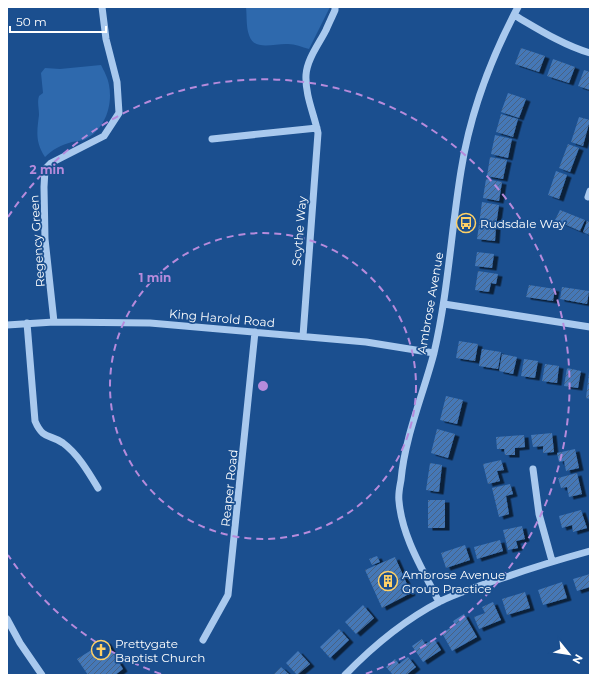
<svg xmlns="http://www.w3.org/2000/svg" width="597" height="682" font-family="Montserrat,sans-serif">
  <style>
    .grass { fill: #2e69ad }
    .building { fill: url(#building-hatch); filter: url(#shadow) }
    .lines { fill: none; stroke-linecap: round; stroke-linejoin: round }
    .minor { stroke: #a9c9ee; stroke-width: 7 }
    .ring { fill: none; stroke: #b68bdc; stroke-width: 2; stroke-dasharray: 7 5 }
    .labels { text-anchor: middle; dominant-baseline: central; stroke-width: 3.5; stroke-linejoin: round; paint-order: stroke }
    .poi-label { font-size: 12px; fill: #fff; stroke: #1b4f8f; text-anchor: start }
    .street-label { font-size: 12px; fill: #fff; stroke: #1b4f8f }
    .centre { fill: #b68bdc; stroke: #1b4f8f; stroke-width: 2 }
    .ring-label { font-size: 12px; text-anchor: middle; font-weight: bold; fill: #b68bdc; stroke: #1b4f8f; stroke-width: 3.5; stroke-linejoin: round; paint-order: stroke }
  </style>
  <defs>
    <pattern id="building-hatch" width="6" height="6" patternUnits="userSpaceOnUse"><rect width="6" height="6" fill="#4478b7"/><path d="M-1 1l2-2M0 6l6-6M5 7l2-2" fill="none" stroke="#486282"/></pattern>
    <filter id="shadow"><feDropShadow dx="4.5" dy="2.5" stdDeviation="0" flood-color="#0009"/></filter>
  </defs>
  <rect width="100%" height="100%" fill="#1b4f8f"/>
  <path class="grass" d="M246,7H330L309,49C302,47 295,44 288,44C275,43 254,52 249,35C246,27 247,16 246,7Z
    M101,65C104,71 108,78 109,85C113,106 105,130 84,140C80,141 76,141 72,142C61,145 53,149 45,157C35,142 37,131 39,115C39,108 37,102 39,96L43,93L41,73L45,68L60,69Z"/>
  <path class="building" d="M521,48L545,56L539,72L515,64Z
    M553,59L575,67L569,83L547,76Z
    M584,70L590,72V90L578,86Z
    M508,93L526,99L519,118L501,112Z
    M501,114L518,119L513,137L496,132Z
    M579,117L590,120L583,146L571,142Z
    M495,135L512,139L508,158L491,154Z
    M568,144L579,148L570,172L559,168Z
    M490,157L507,160L503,179L487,176Z
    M556,171L567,175L559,199L548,195Z
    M486,179L502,182L499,201L483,198Z
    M482,202L499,205L496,226L479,224Z
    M560,210L585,220L580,231L555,220Z
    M587,221L590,222V235L583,232Z
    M479,225L496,227L495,241L477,239Z
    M477,252L494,254L492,268L475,266Z
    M478,271L498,274L496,284L491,283L489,292L475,290Z
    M529,285L555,289L553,301L526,297Z
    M562,287L589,291L587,304L560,299Z
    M459,341L478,344L475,361L456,358Z
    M482,349L501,352L498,369L479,366Z
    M502,354L517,357L513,374L499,371Z
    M524,359L538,361L535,378L521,376Z
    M545,364L559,366L557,383L542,381Z
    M567,368L581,371L578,388L564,386Z
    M589,372H590V399L586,398Z
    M446,396L463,400L457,424L440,420Z
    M437,429L455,434L448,458L431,453Z
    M552,433L554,452L543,453V446L533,447L531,435Z
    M524,435L525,447L515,448V455H505L504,449H497L496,437Z
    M575,449L579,468L566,471L564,461L559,462L557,453Z
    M501,460L504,470L497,471L500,481L488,484L483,464Z
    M430,463L442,465L439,492L426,490Z
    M577,473L582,494L569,497L567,487L561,488L558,478Z
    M510,484L513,494L506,496L509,514L499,517L492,488Z
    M428,500H445V528H428Z
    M581,510L587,528L573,532L572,525L562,528L559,516Z
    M522,526L525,539L516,541L518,548L508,550L503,530Z
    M500,540L503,551L477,559L474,547Z
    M465,545L470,560L446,568L441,553Z
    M377,556L380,562L372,565L369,559Z
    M395,557L411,593L382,608L365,570Z
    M590,574V587L577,591L573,579Z
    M562,582L567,598L543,605L538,590Z
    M525,592L530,608L507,615L502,599Z
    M493,602L501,620L479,629L474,617L485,613L482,607Z
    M363,605L374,618L356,634L345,622Z
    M464,614L477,637L452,651L442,633L455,625L453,621Z
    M339,629L349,640L330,658L320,647Z
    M422,639L425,644L434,639L441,650L423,662L412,646Z
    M106,641L123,669L115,675H88L77,659Z
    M298,651L310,664L297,675L286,663Z
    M408,657L416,667L406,675H393L386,667L395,659L399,664Z
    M281,667L290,675H273Z"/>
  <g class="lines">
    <path class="minor" d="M514,15C538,29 563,45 590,53
      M212,139L317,128
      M588,197L590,191
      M444,304L590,327
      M54,322L45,239L44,187L45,169L51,163L104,136L119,113L117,82L106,39L102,7
      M27,323L35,421C43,440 50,434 63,443C78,454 89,473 98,488
      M7,325L54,322L150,323L366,342L434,353
      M303,336L318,133C314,114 305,95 306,75C307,59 319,44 326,30C329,23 332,17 335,10V7
      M533,469L539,514L552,561
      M439,602C423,570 402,537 399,501C398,494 400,486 401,480C405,436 423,395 434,353C448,293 451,232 461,171C470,113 491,58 518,7
      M7,619L20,643L42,675
      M203,640L228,595L255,332
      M345,675C373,646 404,620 441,601C462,591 484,584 506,577C534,567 561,559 590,551"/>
  </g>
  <g class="ring">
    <circle cx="263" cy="386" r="153"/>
    <path d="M161 674A306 306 0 0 1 8 555M8 217A306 306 0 1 1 365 674"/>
  </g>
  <defs>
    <symbol id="bus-ring" viewBox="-11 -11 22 22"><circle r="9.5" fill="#1b4f8f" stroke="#ffd166" stroke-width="1.5"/><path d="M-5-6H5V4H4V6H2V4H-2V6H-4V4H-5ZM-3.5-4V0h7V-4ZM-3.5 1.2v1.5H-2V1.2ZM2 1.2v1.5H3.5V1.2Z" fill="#ffd166"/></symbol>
    <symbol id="building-ring" viewBox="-11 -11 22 22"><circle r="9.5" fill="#1b4f8f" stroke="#ffd166" stroke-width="1.5"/><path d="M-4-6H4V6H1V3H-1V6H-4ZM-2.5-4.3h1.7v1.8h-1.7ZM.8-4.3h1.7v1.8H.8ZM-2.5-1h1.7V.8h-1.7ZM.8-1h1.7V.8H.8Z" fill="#ffd166"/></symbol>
    <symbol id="church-ring" viewBox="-11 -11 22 22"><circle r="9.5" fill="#1b4f8f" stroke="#ffd166" stroke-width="1.5"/><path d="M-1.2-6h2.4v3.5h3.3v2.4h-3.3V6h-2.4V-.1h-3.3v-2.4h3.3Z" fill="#ffd166"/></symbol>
  </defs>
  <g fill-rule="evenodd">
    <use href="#bus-ring" x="455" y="212" width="22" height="22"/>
    <use href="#building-ring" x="377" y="570" width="22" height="22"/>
    <use href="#church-ring" x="90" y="639" width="22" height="22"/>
  </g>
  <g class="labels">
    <g class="poi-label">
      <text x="480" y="223">Rudsdale Way</text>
      <text x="402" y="574">Ambrose Avenue<tspan x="402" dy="14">Group Practice</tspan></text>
      <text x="115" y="643">Prettygate<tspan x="115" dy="14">Baptist Church</tspan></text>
    </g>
    <g class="street-label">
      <text transform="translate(299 231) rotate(-85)">Scythe Way</text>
      <text transform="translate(37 241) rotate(-94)">Regency Green</text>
      <text transform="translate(430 303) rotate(-80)">Ambrose Avenue</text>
      <text transform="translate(222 318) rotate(5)">King Harold Road</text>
      <text transform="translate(229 488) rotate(-84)">Reaper Road</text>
    </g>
  </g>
  <circle cx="263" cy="386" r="6" class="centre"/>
  <g class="ring-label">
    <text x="47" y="174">2 min</text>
    <text x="155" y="282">1 min</text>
  </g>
  <rect width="597" height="682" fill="none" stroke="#ffffff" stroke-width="16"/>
  <g transform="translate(569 654) rotate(120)" stroke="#1b4f8f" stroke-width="3" paint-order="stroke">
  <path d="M0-3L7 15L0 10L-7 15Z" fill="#ffffff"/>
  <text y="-6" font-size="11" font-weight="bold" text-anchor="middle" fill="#ffffff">N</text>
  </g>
  <path d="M10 26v6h96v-6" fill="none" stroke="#ffffff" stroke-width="2"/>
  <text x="16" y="26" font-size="12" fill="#ffffff" stroke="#1b4f8f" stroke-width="3" paint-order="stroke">50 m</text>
</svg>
